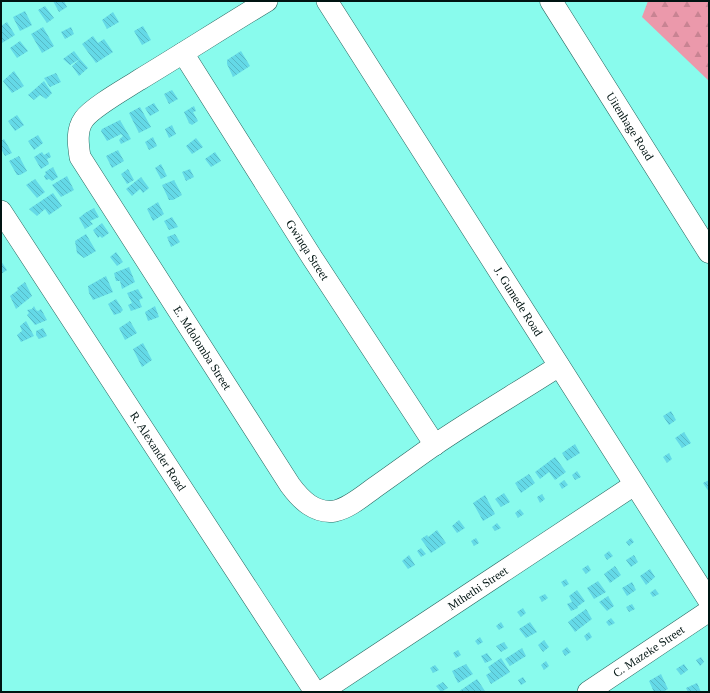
<svg xmlns="http://www.w3.org/2000/svg" width="710" height="693" font-family="Georgia,serif">
  <style>
    .forest { fill: url(#forest-firs) }
    .building { fill: url(#building-back-hatch) }
    .lines { fill: none; stroke-linecap: round; stroke-linejoin: round }
    .minor-casing { stroke: #2a6760; stroke-width: 22 }
    .major-casing { stroke: #2a6760; stroke-width: 23 }
    .minor { stroke: #fff; stroke-width: 21 }
    .major { stroke: #fff; stroke-width: 22 }
    .labels { text-anchor: middle; dominant-baseline: central; stroke-width: 3.5; stroke-linejoin: round; paint-order: stroke }
    .street-label { font-size: 12px; fill: #001412; stroke: #fff }
  </style>
  <defs>
    <pattern id="forest-firs" width="22" height="20" patternUnits="userSpaceOnUse"><rect width="22" height="20" fill="#eb99ab"/><path d="M5 1l3.5 6h-7zM16 11l3.5 6h-7z" fill="#c88392"/></pattern>
    <pattern id="building-back-hatch" width="6" height="6" patternUnits="userSpaceOnUse"><rect width="6" height="6" fill="#64d9e7"/><path d="M-1 5l2 2M0 0l6 6M5-1l2 2" fill="none" stroke="#55b9c5"/></pattern>
  </defs>
  <rect width="100%" height="100%" fill="#89fbed"/>
  <path class="forest" d="M648,1H709V81L642,17Z"/>
  <path class="building" d="M53,1H64L67,7L59,12Z
    M45,6L54,18L47,23L38,10Z
    M25,11L32,25L20,31L13,17Z
    M113,12L119,22L107,29L102,20Z
    M7,22L15,35L2,43L1,42V26Z
    M143,26L151,40L142,45L134,31Z
    M43,27L54,46L42,53L31,34Z
    M71,27L74,34L65,39L61,32Z
    M93,36L98,43L104,39L113,52L96,63L82,44Z
    M20,41L28,51L17,58L10,48Z
    M74,51L80,59L70,65L63,59Z
    M241,51L250,66L233,77L227,64V60Z
    M80,59L88,68L79,76L72,66Z
    M14,71L24,86L12,93L3,81Z
    M56,73L61,82L50,87L44,78Z
    M44,81L52,93L46,99L40,95L34,100L28,95Z
    M172,90L178,99L169,104L164,94Z
    M154,103L159,111L150,116L145,108Z
    M194,106L196,111L193,112L198,121L192,125L189,123L184,112Z
    M140,107L151,127L139,133L129,113Z
    M17,115L24,125L15,131L8,121Z
    M120,120L131,139L121,144L119,140L123,136L121,134L107,141L101,131L102,129Z
    M172,125L176,134L169,138L165,129Z
    M38,135L43,143L34,150L28,141Z
    M153,137L157,146L149,150L145,142Z
    M196,138L203,147L192,154L186,146Z
    M4,139L12,153L5,156L1,149V141Z
    M118,150L124,161L112,168L106,156Z
    M42,152L44,155L49,152L51,157L47,159L49,164L41,169L34,157Z
    M215,152L221,161L211,167L205,159Z
    M19,156L27,171L20,175H17L9,161Z
    M161,164L167,176L161,179L155,168Z
    M53,167L58,177L52,181L49,179L46,180L44,176L46,174L45,172Z
    M128,169L134,180L127,184L121,174Z
    M190,169L194,177L186,181L182,172Z
    M67,176L74,190L61,197L52,185Z
    M141,177L149,188L143,193L140,189L132,196L126,189Z
    M35,179L45,192L37,198L26,185Z
    M174,180L182,195L173,200H169L162,185Z
    M53,193L62,206L49,215L45,209L37,216L29,209Z
    M158,202L164,214L153,221L147,209Z
    M94,208L99,217L90,221L93,224L85,229L79,218L85,213Z
    M172,217L178,227L169,230L164,221Z
    M102,223L109,233L102,238L100,236L98,238L93,230Z
    M86,234L96,251L84,258L77,253L75,241Z
    M175,234L180,242L171,247L167,237Z
    M116,252L123,262L117,266L110,257Z
    M1,261L7,270L1,274Z
    M129,267L135,282L122,289L120,281H116L114,273Z
    M106,276L113,292L93,300L89,293L88,286Z
    M25,282L32,296L16,309L10,296L18,290L17,288Z
    M138,289L143,298L139,300L142,307L131,311L128,305L132,303L127,293Z
    M116,299L123,310L120,313L114,315L108,304Z
    M34,306L36,310L38,311L41,309L47,320L35,325L27,315L29,313L27,310L32,309Z
    M155,306L159,317L148,321L145,312Z
    M26,321L34,336L21,342L17,335L22,331L20,326Z
    M130,321L137,333L125,340L119,328Z
    M43,328L47,336L39,339L36,335V331Z
    M143,343L152,360L142,367L133,349Z
    M671,411L676,420L669,425L663,416Z
    M684,432L691,443L682,448L675,438Z
    M575,444L580,453L567,461L562,453Z
    M669,453L672,459L667,463L663,457Z
    M555,457L566,472L555,480L549,472L540,479L535,472Z
    M577,471L581,477L575,480L572,475Z
    M529,474L535,483L521,493L515,483Z
    M564,480L568,485L562,489L559,484Z
    M709,480V492L703,483Z
    M504,493L510,502L501,507L495,499Z
    M542,494L545,499L540,503L537,497Z
    M485,495L495,514L483,521L473,503Z
    M520,509L524,514L518,518L515,513Z
    M459,520L465,528L457,533L452,526Z
    M497,523L501,528L495,531L492,527Z
    M437,530L446,543L431,553L421,539L427,535L428,537Z
    M476,538L479,543L474,546L471,541Z
    M631,538L634,542L629,546L626,542Z
    M421,548L426,554L421,557L417,551Z
    M609,551L613,556L607,560L604,555Z
    M409,555L415,565L408,569L402,561Z
    M634,555L638,562L631,567L626,560Z
    M588,565L591,570L586,574L582,569Z
    M615,566L621,575L610,583L604,574Z
    M650,569L655,577L646,585L640,576Z
    M566,579L569,584L564,587L561,582Z
    M598,581L606,592L594,599L587,588Z
    M632,582L636,590L627,596L622,588Z
    M655,589L659,594L653,597L650,593Z
    M577,590L585,601L577,607L578,608L571,611L567,604L572,602L569,596Z
    M545,594L548,598L542,602L539,597Z
    M608,596L614,606L607,611L599,602Z
    M632,604L635,609L629,612L626,607Z
    M523,608L526,613L521,617L517,612Z
    M586,609L592,619L575,632L568,622Z
    M611,618L615,623L609,626L606,622Z
    M501,622L504,627L499,630L496,626Z
    M530,622L537,632L526,638L519,629Z
    M589,632L592,637L587,641L584,636Z
    M480,637L483,642L478,645L475,641Z
    M544,640L549,647L543,652L538,645Z
    M504,642L508,648L501,652L496,646Z
    M567,647L571,652L565,656L562,651Z
    M522,648L526,656L510,666L505,659Z
    M458,650L461,655L456,658L453,653Z
    M487,653L492,660L485,663L481,656Z
    M701,657L704,662L700,666L696,660Z
    M501,658L510,672L491,684L486,675L491,672L488,667Z
    M546,661L549,666L544,670L541,665Z
    M466,664L473,674L458,683L452,671Z
    M684,664L688,670L681,675L676,669Z
    M435,665L439,670L433,673L430,668Z
    M661,674L668,689L663,692H654L649,681Z
    M523,677L526,682L521,685L518,680Z
    M477,679L485,691L458,692Z
    M443,682L448,688L441,692L436,686Z
    M697,683L701,692H688L686,688Z"/>
  <g class="lines">
    <defs>
      <g id="minor">
        <path id="s1" d="M267,1C224,27 182,54 139,80C125,89 93,107 84,119C76,130 78,144 80,157L290,485C301,500 315,514 335,511C349,508 363,496 374,488C394,474 413,460 433,446C474,418 517,393 559,366"/>
        <path id="s2" d="M327,1L709,601"/>
        <path id="s3" d="M183,53L313,259L435,445"/>
        <path id="s4" d="M1,211L315,692"/>
        <path id="s5" d="M321,692L634,485"/>
        <path id="s6" d="M588,692L709,611"/>
      </g>
      <g id="major">
        <path id="s7" d="M551,1L709,252"/>
      </g>
    </defs>
    <use href="#minor" class="minor-casing"/>
    <use href="#major" class="major-casing"/>
    <use href="#minor" class="minor"/>
    <use href="#major" class="major"/>
  </g>
  <g class="labels">
    <g class="street-label">
      <text stroke="none"><textPath href="#s7" startOffset="148">Uitenhage Road</textPath></text>
      <text stroke="none"><textPath href="#s3" startOffset="233">Gwinqa Street</textPath></text>
      <text stroke="none"><textPath href="#s2" startOffset="356">J. Gumede Road</textPath></text>
      <text stroke="none"><textPath href="#s1" startOffset="484">E. Mdolomba Street</textPath></text>
      <text stroke="none"><textPath href="#s4" startOffset="287">R. Alexander Road</textPath></text>
      <text stroke="none"><textPath href="#s5" startOffset="188">Mthethi Street</textPath></text>
      <text stroke="none"><textPath href="#s6" startOffset="73">C. Mazeke Street</textPath></text>
    </g>
  </g>
  <rect width="710" height="693" fill="none" stroke="#001412" stroke-width="4"/>
</svg>
